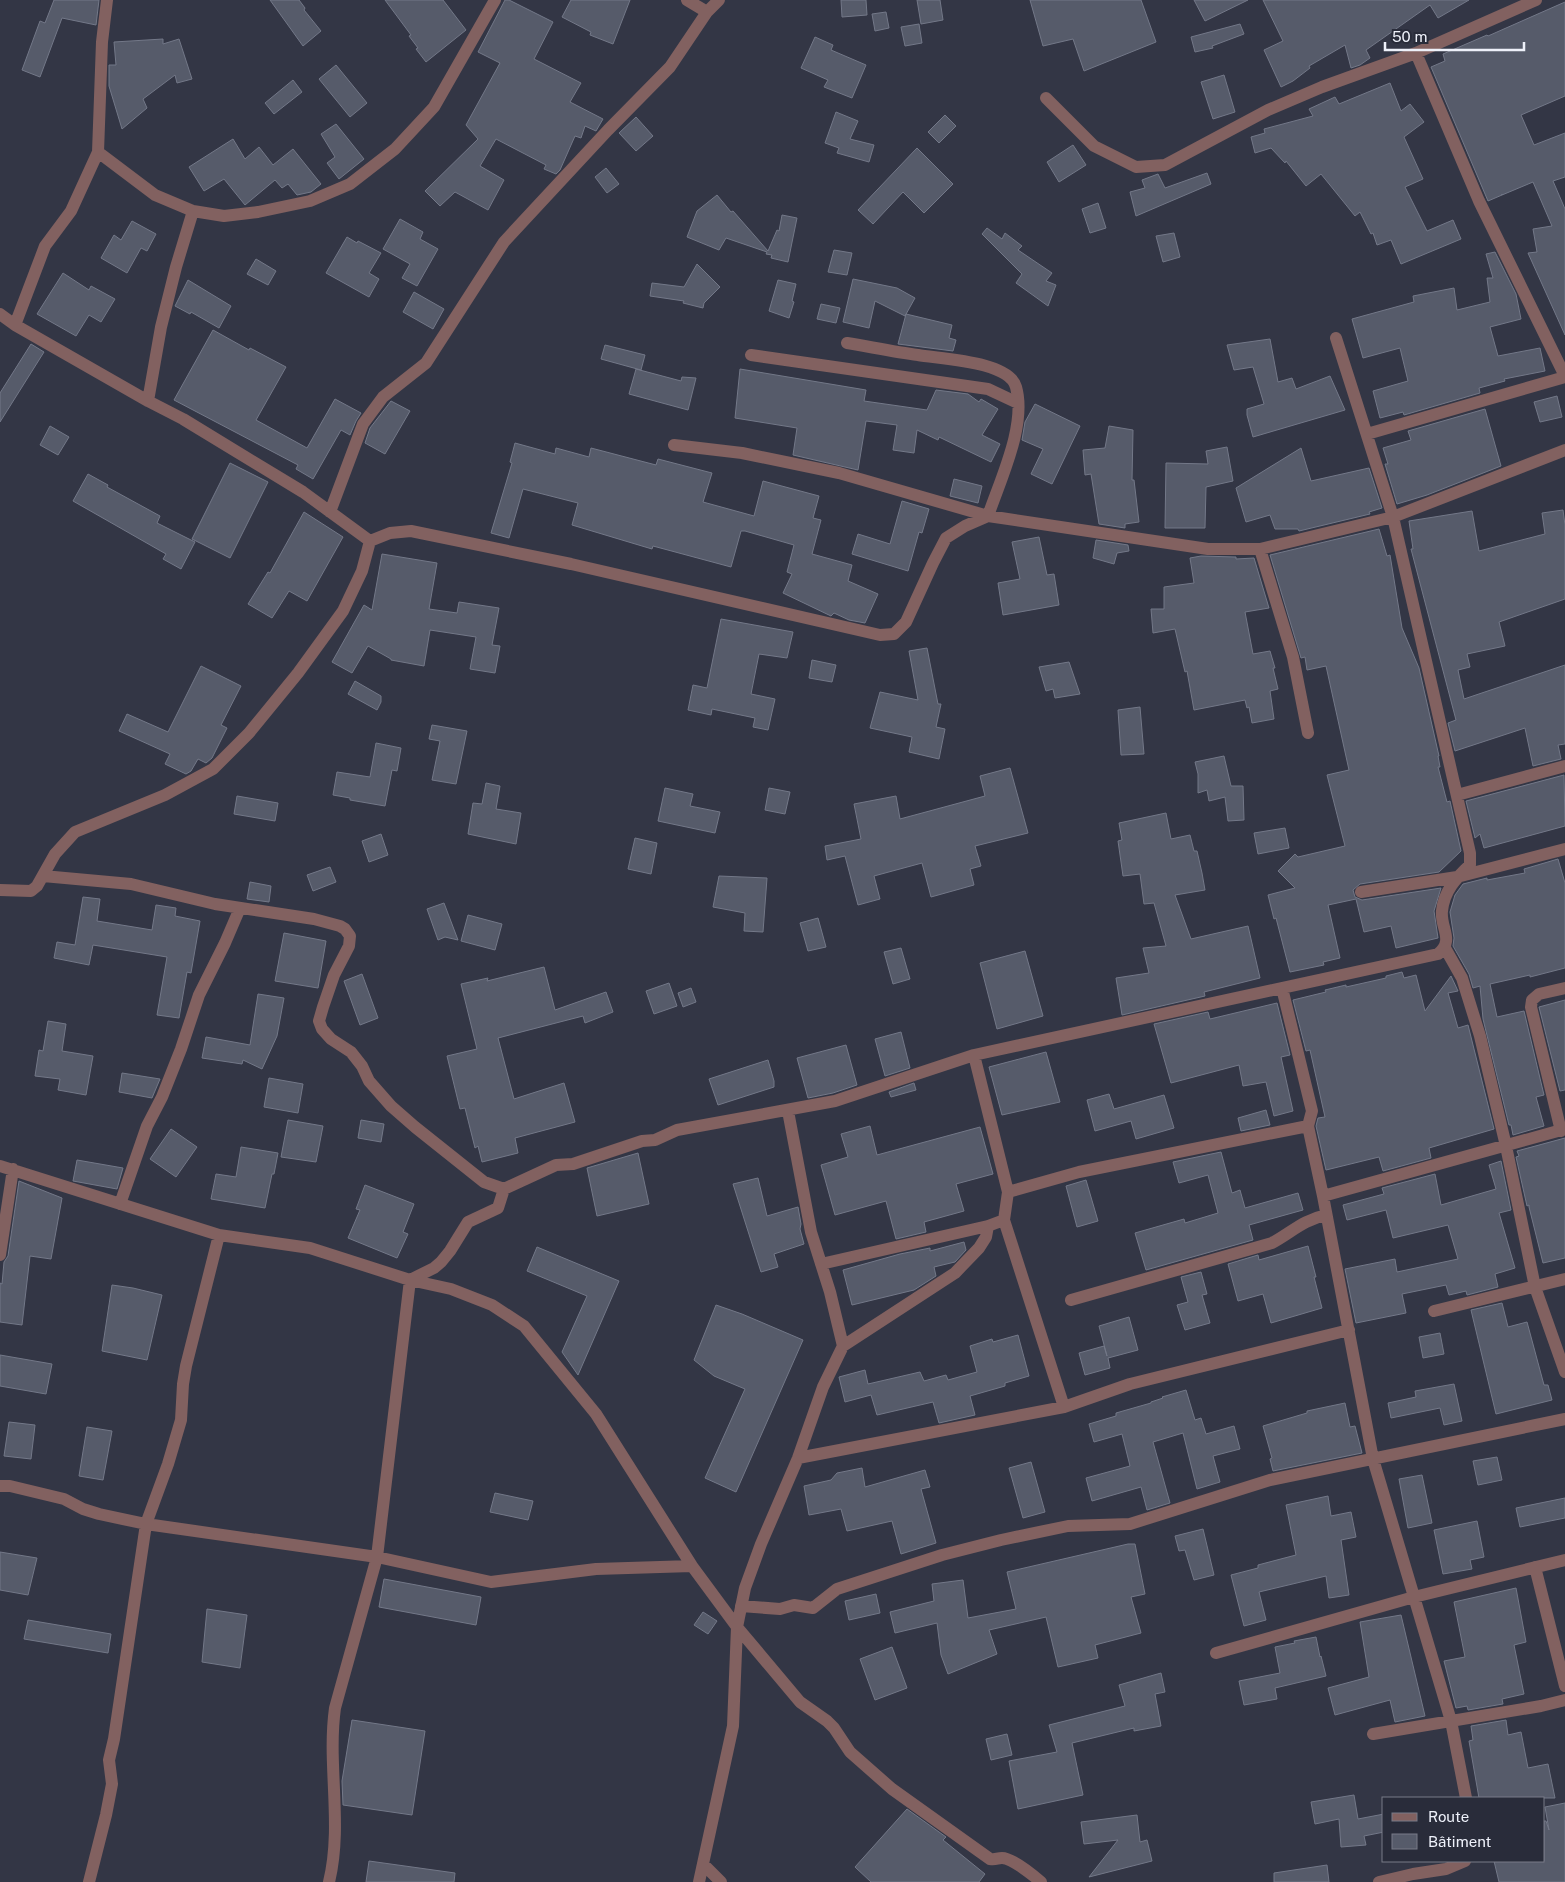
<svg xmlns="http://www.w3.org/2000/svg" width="1565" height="1882" font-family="'Public Sans',sans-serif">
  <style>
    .building { fill: #565b6a; stroke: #737888 }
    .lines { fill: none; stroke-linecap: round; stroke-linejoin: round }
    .minor { stroke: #826160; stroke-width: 12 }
  </style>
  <rect width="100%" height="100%" fill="#333645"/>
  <path class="building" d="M54,0H99L96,25L62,18L40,77L22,70L40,21L45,23Z
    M270,0H299L305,8L304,10L321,31L303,46Z
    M385,0H443L466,30L426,62L416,49L418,48L409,36L411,35Z
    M505,0H509L553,22L534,59L581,83L570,102L603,119L596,131L585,126L581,138L575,136L560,170L556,174L544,169L546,165L496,139L480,166L504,180L488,210L455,192L440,206L425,191L478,139L466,125L500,63L478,52Z
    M571,0H630L613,44L590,35L591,32L562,17Z
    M841,0H866L867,15L842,17Z
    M917,0H940L943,20L921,24Z
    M1030,0H1141L1156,42L1084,71L1073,39L1043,46Z
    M1194,0H1248L1205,21Z
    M1263,0H1469L1438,18L1430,5L1366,50L1370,58L1360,65L1351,68L1345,45L1309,66L1310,68L1293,81L1281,87L1264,50L1283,41Z
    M1565,2V96L1521,115L1534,145L1565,133V177L1553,181L1565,209V335L1528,253L1537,252L1533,229L1552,226L1533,182L1502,195V194V195L1488,201L1431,67L1445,61L1443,54L1487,35L1488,36Z
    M886,12L889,28L875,31L872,14Z
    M919,24L922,43L905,46L901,27Z
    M1240,24L1244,34L1212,46L1213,48L1195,52L1191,37Z
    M815,37L833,45L831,50L866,65L852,98L824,87L828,80L801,68Z
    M163,39V44L179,39L192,79L177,83L175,75L143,99L147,108L122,129L109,86V65H116L114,42Z
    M336,65L367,103L350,117L319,79Z
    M1224,75L1235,112L1213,119L1201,82Z
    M293,80L302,92L274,114L265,103Z
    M1390,83L1401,111L1410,104L1424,122L1404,137L1423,179L1405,187L1427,231L1453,220L1461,239L1401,264L1391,240L1377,245L1373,233L1371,234L1360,212L1355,216L1321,174L1306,186L1286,161L1285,163L1271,148L1255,153L1251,137L1265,133L1264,129L1313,116L1309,109L1335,97L1339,104Z
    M836,112L858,121L850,139L874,145L869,162L837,153L839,148L825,143Z
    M945,115L956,126L939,143L928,132Z
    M636,117L653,136L636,151L619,133Z
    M336,124L364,159L339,179L327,163L335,157L321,134Z
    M233,139L245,159L259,147L273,165L293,149L321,184L311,192L297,195L288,184L282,188L275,180L245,205L224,179L204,191L189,167Z
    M1073,145L1086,165L1059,182L1047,162Z
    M917,148L953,184L924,213L903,192L873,224L858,210Z
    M606,168L619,184L607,193L595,177Z
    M1207,173L1211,184L1136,216L1130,192L1145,188L1142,180L1158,174L1165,188Z
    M717,195L731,212L733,211L768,251L777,230L779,231L782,215L797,218L788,262L771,258L772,255L766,254L767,252L726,238L719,250L687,237L697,211Z
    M1098,203L1106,228L1090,233L1082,209Z
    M400,219L423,232L420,239L438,249L417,286L402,278L410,264L383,249Z
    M132,221L156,234L147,251L141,248L127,273L101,258L114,235L121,240Z
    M987,228L1002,239L1005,233L1022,246L1018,250L1052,273L1046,281L1056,285L1048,306L1016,283L1022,274L982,234Z
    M1174,233L1180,257L1163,262L1156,236Z
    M347,237L357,243L358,241L381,253L369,273L379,279L369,297L326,273Z
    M834,250L852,253L847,275L828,272Z
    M1495,252L1516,294L1521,319L1490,327L1498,356L1540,348L1545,371L1504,379L1505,381L1479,388L1480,393L1404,415L1403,412L1380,418L1373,391L1408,381L1400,348L1363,358L1352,319L1414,302L1413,296L1454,288L1457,310L1490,302L1487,278H1493L1486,254Z
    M256,259L276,271L268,285L247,274Z
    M697,264L720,287L704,303L703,308L683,303L684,301L650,296L652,283L684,287Z
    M63,273L89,290L91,286L115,299L101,322L89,315L76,336L37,314Z
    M853,279L897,288L915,298L905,316L875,301L869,328L843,322Z
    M188,280L231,306L219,328L191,312L190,314L175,306Z
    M778,280L796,284L792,301L794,302L789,318L769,311Z
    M414,292L444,309L433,329L403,312Z
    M821,304L840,308L836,323L817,319Z
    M906,314L952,325L949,338L956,340L953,351L898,344Z
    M213,330L249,350L250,348L286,367L256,420L307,448L335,399L361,413L356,421L350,435L341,430L313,479L296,469L298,465L174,400Z
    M1270,339L1278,382L1292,378L1296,389L1330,376L1345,410L1253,437L1247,415V409L1264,404L1253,367L1234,370L1227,345Z
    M31,344L44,352L0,422V393Z
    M605,345L645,355L641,370L601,359Z
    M636,369L681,381L682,377L696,378L688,410L629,394Z
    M740,369L866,390L864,401L927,410L936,390L968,394L979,402L981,399L998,409L982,435L1000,444L991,462L939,437L938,440L917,430L914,453L893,450L897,425L866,421L858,470L793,455L797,428L735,418Z
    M1557,396L1562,417L1540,422L1534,402Z
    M391,401L410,411L385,454L365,443L370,428Z
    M1035,404L1080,426L1052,484L1031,474L1043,449L1022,440L1025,422Z
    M1485,409L1501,466L1427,495L1397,504L1385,464H1388L1383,448L1411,440L1408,431Z
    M50,426L69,437L58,455L40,445Z
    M1109,426L1133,430L1132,480H1134L1139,522L1125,524V528L1099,524L1091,474L1085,475L1083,450L1105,448Z
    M515,443L555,454L556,448L589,457L591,448L656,465L658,459L712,473L703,502L754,516L763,481L819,496L813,518L821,520L812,554L852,565L848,581L878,594L865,623L849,620L834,613L831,616L783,593L792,574L787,572L794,545L745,531H741L731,567L653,546L652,549L572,525L578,503L523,489L509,538L491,533L512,463L510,462Z
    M1227,447L1233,481L1206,487L1205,528H1165L1166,463L1208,464L1206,451Z
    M1301,448L1311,481L1369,468L1382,508L1369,512L1370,514L1299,531L1298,529H1275L1270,515L1246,522L1236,488Z
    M230,463L268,482L230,558L192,539Z
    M88,474L108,485L107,487L160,516L157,523L195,542L181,569L163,559L166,554L73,501Z
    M954,479L982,486L978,503L950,496Z
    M902,501L929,509L922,533L919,532L908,571L852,554L858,534L890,544Z
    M1563,510L1565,525V599L1499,622L1505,646L1467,654L1470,667L1458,670L1464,699L1565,665V744L1558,745L1561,759L1533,766L1525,728L1455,751L1448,723L1456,720L1411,549H1413L1409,521L1472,511L1479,551L1545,534L1542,513Z
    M304,512L343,537L307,601L289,591L272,618L248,604L268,572L270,573Z
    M1379,529L1387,556L1390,555L1402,628L1419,668L1439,756H1438L1440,767H1438L1447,802L1450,801L1461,851L1439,872L1360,884L1353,890L1355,897L1362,900L1441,888L1434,911L1438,938L1396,948L1391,926L1364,932L1356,899L1328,905L1340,958L1323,962L1324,965L1290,972L1276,918L1274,919L1268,895L1295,888L1278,871L1295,854L1298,857L1345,846L1327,775L1349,770L1326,666L1307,670L1305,657L1301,658L1270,555Z
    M1039,537L1047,575L1054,574L1059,605L1003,615L998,583L1020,579L1012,542Z
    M1096,540L1128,545L1129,551L1117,553L1114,564L1093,558Z
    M382,554L437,563L429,609L457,613L459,602L499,608L492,645L500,646L495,673L470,669L476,637L430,630L424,666L391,660V659L368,646L352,673L332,662L364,605L372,610Z
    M1201,556L1236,557V559L1254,558L1269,608L1245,612L1253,654L1270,651L1275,668H1273L1278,689L1270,691L1274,719L1252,723L1249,707L1247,708L1245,700L1194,710L1187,671L1185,672L1175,629L1153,633L1151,609H1164V587L1194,583L1190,558Z
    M721,619L793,632L787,658L759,654L751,694L775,699L768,730L753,727L755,718L712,709L711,715L688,710L693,685L707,688Z
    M927,648L938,704H941L936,727L945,729L939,759L909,752L912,737L870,728L880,692L918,700L909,651Z
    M812,660L836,665L832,682L809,678Z
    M1069,662L1080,694L1055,698L1053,689L1046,691L1039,667Z
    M201,666L241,686L221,725L227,728L212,758L206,763L198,759L191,771L186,774L165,764L170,754L119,731L127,714L168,732Z
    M355,681L381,696V702L377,710L348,694Z
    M1140,707L1144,754L1121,755L1118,710Z
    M432,725L467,731L456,784L432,780L440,741L429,739Z
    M376,743L401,748L397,771L392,770L385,806L350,800V798L333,795L337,772L370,777Z
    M1224,756L1231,786H1243L1244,820L1228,821L1225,797L1209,801L1207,790L1198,793V774L1195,762Z
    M1010,768L1028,833L975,846L981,866L970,869L974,885L931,897L922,863L874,876L880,899L858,905L845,856L827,860L825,846L861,839L854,804L896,796L900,819L985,796L980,776Z
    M1564,775L1565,826L1484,848L1480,834L1475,838L1466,801Z
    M486,783L500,786L496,809L521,813L516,844L468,834L473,803L482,804Z
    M665,788L693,794L690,806L720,812L715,833L658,821Z
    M769,788L790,792L785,814L765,810Z
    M237,796L278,803L275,821L234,814Z
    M1166,813L1171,839L1190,835L1194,851H1197L1202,873L1205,890L1175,895L1191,939L1248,926L1260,978L1204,992L1205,996L1122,1015L1116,978L1149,973L1143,948L1166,946L1154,903L1144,904L1140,874L1123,876L1118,841L1122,840L1119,823Z
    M1285,828L1289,848L1258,854L1254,833Z
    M381,834L388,855L369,862L362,841Z
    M635,838L657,843L651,874L628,869Z
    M1558,859L1565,883V968L1530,977V975L1490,984L1497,1017L1524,1011L1544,1095L1536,1097L1544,1126L1513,1135L1511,1125H1509L1483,1019L1480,986L1473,988L1469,974L1453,946L1454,938L1450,912L1455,895L1463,884L1487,878V880L1525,873L1524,869Z
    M330,867L336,882L313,891L307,875Z
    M719,876L767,878L763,932L744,931L745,913L713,907Z
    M250,882L271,886L269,902L247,899Z
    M83,897L100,899L97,921L152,930L156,905L176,908L175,916L200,921L191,973L187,972L179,1018L157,1015L167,957L93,945L89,965L54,958L57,942L75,945Z
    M444,903L458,940L445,937L438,940L427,909Z
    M468,915L502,924L495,950L461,941Z
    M818,918L826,947L808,951L800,923Z
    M284,933L326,941L318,988L275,981Z
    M901,948L910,979L893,984L884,952Z
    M1025,951L1043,1016L997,1029L980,963Z
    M544,967L555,1010L606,992L613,1012L585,1023L583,1016L498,1038L514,1099L564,1083L575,1122L515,1138L518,1153L482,1162L478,1146L475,1148L465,1108L460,1109L447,1056L477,1049L461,984L488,978L487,981Z
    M1402,972L1404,978L1416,975L1425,1011L1451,976L1458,991L1448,993L1458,1028L1468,1025L1494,1129L1429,1148L1431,1158L1383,1171L1379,1157L1326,1170L1316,1126L1318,1118L1325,1117L1310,1050L1306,1051L1293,1000L1326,992L1325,990L1346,985V987L1386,978V976Z
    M362,974L378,1018L360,1025L344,981Z
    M669,983L677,1006L654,1014L646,991Z
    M691,988L696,1002L683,1007L678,993Z
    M258,994L284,998L277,1036L262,1069L243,1060L242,1064L202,1058L206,1037L250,1045Z
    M1565,1000V1090L1560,1091L1539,1007Z
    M1277,1003L1290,1055L1281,1057L1293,1111L1274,1116L1266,1082L1243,1086L1239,1065L1171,1083L1154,1024L1208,1012L1210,1019Z
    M48,1021L66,1024L62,1051L93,1056L86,1095L58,1090L60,1079L35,1076L39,1050L43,1051Z
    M901,1032L910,1068L885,1076L875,1039Z
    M846,1045L857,1085L833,1093L808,1098L797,1058Z
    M1046,1052L1060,1102L1002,1115L989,1067Z
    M768,1060L774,1081V1087L718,1105L709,1079Z
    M122,1073L160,1079L152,1098L119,1092Z
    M269,1078L303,1084L298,1113L264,1107Z
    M914,1083L916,1090L891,1097L889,1092Z
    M1109,1094L1114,1109L1164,1095L1174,1128L1136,1139L1131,1121L1095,1131L1087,1100Z
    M1266,1110L1270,1125L1241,1131L1238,1118Z
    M288,1120L323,1126L316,1162L281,1157Z
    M361,1120L384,1124L381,1142L358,1138Z
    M870,1126L877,1155L980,1127L993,1174L956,1184L964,1211L924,1222L926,1232L896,1239L886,1201L835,1215L821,1165L848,1157L841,1134Z
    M171,1129L197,1147L176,1177L150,1159Z
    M1565,1138V1258L1543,1263L1529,1207V1205L1527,1206L1516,1157L1519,1156L1517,1151Z
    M241,1147L278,1153L274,1174H272L265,1208L211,1199L216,1174L236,1177Z
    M1221,1152L1232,1193L1240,1190L1245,1208L1298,1193L1303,1210L1249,1225L1253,1240L1146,1270L1135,1233L1184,1219L1185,1223L1218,1213L1208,1175L1179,1183L1173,1162Z
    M638,1153L649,1204L597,1216L587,1168Z
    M77,1160L123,1168L117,1189L73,1181Z
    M1501,1161L1511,1210L1499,1213L1515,1268L1495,1274L1498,1287L1467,1295L1466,1291L1449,1295L1446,1285L1402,1294L1406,1313L1356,1323L1345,1269L1395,1259L1397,1272L1458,1259L1448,1225L1393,1238L1386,1210L1347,1220L1343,1205L1384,1194L1382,1188L1435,1174L1441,1205L1496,1189L1489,1165Z
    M758,1178L767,1216L798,1207L801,1224L800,1229L804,1244L774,1254L778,1267L761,1272L733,1184Z
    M1086,1180L1098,1221L1077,1227L1066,1186Z
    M19,1181L62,1198L51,1259L30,1256L22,1325L0,1322V1283L2,1284L4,1262L8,1256Z
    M365,1185L414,1204L403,1232L408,1234L397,1258L348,1238L360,1210L356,1209Z
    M964,1242L966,1250L955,1262L934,1267L936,1276L914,1290L852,1305L843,1270L900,1254L930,1248V1251Z
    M1308,1246L1316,1277H1314L1322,1308L1271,1323L1263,1294L1238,1301L1228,1264L1258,1255L1259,1260Z
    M537,1247L619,1281L578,1375L562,1352L587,1296L527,1271Z
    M1201,1272L1207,1294L1202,1295L1210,1323L1185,1330L1177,1305L1188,1302L1181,1277Z
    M112,1285L133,1288L162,1295L147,1360L102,1351Z
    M1502,1303L1508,1327L1527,1322L1544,1385H1548L1552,1400L1496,1414L1471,1310Z
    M716,1305L742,1314L803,1340L736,1492L705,1478L745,1389L714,1376L694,1360Z
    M1129,1317L1138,1350L1108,1358L1110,1368L1085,1375L1079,1353L1104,1346L1107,1356L1099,1326Z
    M1440,1333L1444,1354L1423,1358L1419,1337Z
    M1018,1335L1029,1376L1005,1383V1386L970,1396L975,1415L939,1423L933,1402L877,1415L871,1395L845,1402L839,1377L865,1370L868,1384L920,1372L924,1381L946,1375L948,1380L977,1372L970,1346L992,1339L993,1342Z
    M0,1355L52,1364L46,1394L0,1386Z
    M1454,1384L1462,1421L1444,1425L1440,1408L1391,1418L1388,1403L1416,1397L1415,1391Z
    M1186,1390L1195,1420L1201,1418L1206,1434L1234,1426L1240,1449L1213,1456L1220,1482L1197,1489L1183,1433L1153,1442L1170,1503L1147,1510L1141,1487L1092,1501L1086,1478L1130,1466L1122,1434L1094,1442L1089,1424L1116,1416V1413L1151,1403V1402L1163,1398L1162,1397Z
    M1345,1403L1350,1427L1355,1426L1362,1453L1273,1471L1270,1459L1272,1458L1263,1426L1307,1413V1411Z
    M9,1422L35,1425L31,1459L4,1456Z
    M87,1427L112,1431L103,1480L79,1476Z
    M1497,1457L1502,1480L1478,1485L1473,1461Z
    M1031,1462L1045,1512L1023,1518L1009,1468Z
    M862,1468L865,1487L925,1470L930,1487L921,1489L936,1543L901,1554L892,1521L847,1531L841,1509L809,1515L804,1486L831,1480L837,1473Z
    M1422,1475L1432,1523L1408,1528L1399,1479Z
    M495,1493L533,1501L528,1520L490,1512Z
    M1328,1496L1331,1516L1351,1512L1356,1537L1341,1540L1349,1595L1329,1598L1326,1576L1259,1592L1266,1620L1244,1626L1231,1575L1258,1568V1565L1296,1555L1286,1505Z
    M1565,1498V1518L1520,1527L1516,1508Z
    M1477,1521L1484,1557L1470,1560L1472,1569L1443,1574L1434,1530Z
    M1203,1529L1214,1575L1194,1580L1185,1550L1179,1551L1175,1536Z
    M1128,1544H1135L1145,1594L1131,1597L1141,1633L1095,1645L1098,1658L1058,1667L1046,1617L989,1630L997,1654L948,1674L941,1655L937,1623L895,1633L890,1612L934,1601L932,1584L963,1580L968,1618L1016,1609L1007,1572Z
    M0,1552L37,1558L28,1595L0,1590Z
    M384,1579L481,1597L476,1625L379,1607Z
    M1516,1588L1526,1642L1514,1645L1524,1694L1502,1699L1503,1704L1468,1710L1467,1706L1456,1708L1444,1661L1465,1657L1454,1602Z
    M876,1594L880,1613L849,1620L845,1601Z
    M207,1609L247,1615L240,1668L202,1662Z
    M703,1612L717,1621L708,1634L694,1625Z
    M1401,1615L1425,1716L1395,1722L1390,1700L1335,1715L1328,1688L1369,1677L1360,1622Z
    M28,1620L111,1634L108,1653L24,1639Z
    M1316,1637L1320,1657L1321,1656L1326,1676L1275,1688L1277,1699L1244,1705L1239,1681L1280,1673L1275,1647L1295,1643L1294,1641Z
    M892,1647L907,1688L875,1700L860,1659Z
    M1161,1673L1165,1692L1155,1694L1161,1726L1134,1731V1728L1072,1743L1083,1795L1018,1809L1009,1761L1057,1752L1049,1725L1125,1706L1119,1685Z
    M352,1720L425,1731L412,1815L343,1805L342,1781Z
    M1506,1720L1508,1735L1521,1732L1528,1768L1548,1764L1555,1798H1479L1469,1741L1473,1740L1471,1726Z
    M1007,1734L1012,1755L991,1760L986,1739Z
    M1354,1795L1358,1819L1384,1814V1832L1364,1836L1366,1845L1341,1847L1339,1819L1315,1824L1311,1802Z
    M1565,1803V1882H1499L1494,1861H1544V1821H1546L1549,1830L1545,1807Z
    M907,1809L946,1837L943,1840L985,1874L979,1882H871L855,1867Z
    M1137,1815L1140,1842L1147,1840L1152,1861L1089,1877L1118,1840L1084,1844L1081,1822Z
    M369,1861L455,1873L454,1882H366Z
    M1327,1865L1329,1882H1274V1873Z"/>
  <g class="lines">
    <path class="minor" d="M687,0L707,12
      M1416,53L1479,201L1565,376
      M1046,98L1094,146L1136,167L1165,165L1268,110L1322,87L1416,53L1536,0
      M98,152L155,195L193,211L224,216L258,212L310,201L350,184L395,149L434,107L495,0
      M0,314L15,325L148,401L183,419L303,492L370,541
      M15,325L45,246L71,211L98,152L102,42L107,0
      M751,355L988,389L1018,403
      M148,401L161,327L176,267L193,211
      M1367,434L1565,377
      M674,445L742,453L839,473L988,516L1208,549H1260L1393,517L1565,450
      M330,512L363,424L383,397L426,363L504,242L608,130L670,67L707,12L719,0
      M370,541L390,533L411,531L571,564L880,635L894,634L906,622L933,563L946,538L965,526L988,516C1000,480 1027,425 1016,387C1009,361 940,359 918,355C895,352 871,347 847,343
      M1260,549L1293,657L1308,733
      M1457,795L1565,766
      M43,876L131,884L215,904L314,919L340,926L345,929L350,936L349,946L334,975L323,1007L319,1021L322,1029L331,1039L351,1052L362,1066L369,1081L391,1106L415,1127L484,1182L504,1189
      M0,890L31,891L37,886L55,854L75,832L165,795L213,769L249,733L298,673L343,611L362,571L370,541
      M1361,892L1457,877L1565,849
      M1445,948L1462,978L1480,1036L1506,1146L1535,1287L1565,1372
      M1282,988L1312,1111L1308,1126L1323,1196L1373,1459L1451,1721L1466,1798
      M974,1055L1008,1192
      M788,1111L811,1232L830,1292L843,1346
      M1561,1131L1531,1007L1532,1000L1539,994L1565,988
      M0,1166L219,1235L310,1248L410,1280L451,1289L492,1305L524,1326L596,1414L692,1566L737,1627L800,1702L827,1721L834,1728L850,1752L892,1789L990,1859C996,1860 997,1858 1002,1858C1012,1858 1034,1876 1041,1882
      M1323,1196L1565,1129
      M120,1204L147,1126L162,1097L181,1049L199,995L225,943L240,908
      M1004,1220L1064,1407
      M0,1255L13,1169
      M821,1264L988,1226L1004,1220L1008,1192L1079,1172L1308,1126
      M1071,1300L1272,1243C1292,1232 1303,1220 1326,1215
      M1434,1311L1565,1279
      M798,1458L1064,1407L1130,1384L1349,1330
      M0,1486H10L64,1499L83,1509L99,1514L146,1524L377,1557L491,1582L596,1569L692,1566
      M1535,1567L1565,1686
      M741,1606L780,1609L794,1605L813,1608L837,1589L942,1555L1001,1540L1068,1526L1130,1524L1270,1480L1565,1419
      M1216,1653L1414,1597L1565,1560
      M1373,1734L1541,1706L1565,1700
      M703,1864L721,1882
      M89,1882L106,1815L112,1784L109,1760L114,1739L146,1524L168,1464L181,1420L183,1384L186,1366L219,1235
      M329,1882C343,1825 327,1765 335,1708L377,1557L410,1280L434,1268L441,1262L450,1251L468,1222L498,1208L504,1189L556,1165L573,1164L642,1141L655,1140L677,1130L835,1101L974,1055L1438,954C1455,940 1440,928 1442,911C1444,891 1456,878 1470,865V853L1393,517L1336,338
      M699,1882L733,1726L737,1627L745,1588L761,1544L798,1458L823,1387L843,1346L955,1273L979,1248L986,1237L988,1226
      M1379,1882L1413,1874L1446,1869L1465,1861"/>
  </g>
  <rect x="1382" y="1797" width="162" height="65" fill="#292c3a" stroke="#787b87"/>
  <rect x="1392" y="1813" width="25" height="8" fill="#826160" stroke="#787b87"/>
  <text x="1428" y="1822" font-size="15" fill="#eef1fa">Route</text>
  <rect x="1392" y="1834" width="25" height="15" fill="#565b6a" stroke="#787b87"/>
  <text x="1428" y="1847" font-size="15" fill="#eef1fa">Bâtiment</text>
  <path d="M1385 42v8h139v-8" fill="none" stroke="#eef1fa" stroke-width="2.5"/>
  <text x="1392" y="42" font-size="15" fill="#eef1fa" stroke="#292c3a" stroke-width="4" paint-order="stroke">50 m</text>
</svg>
